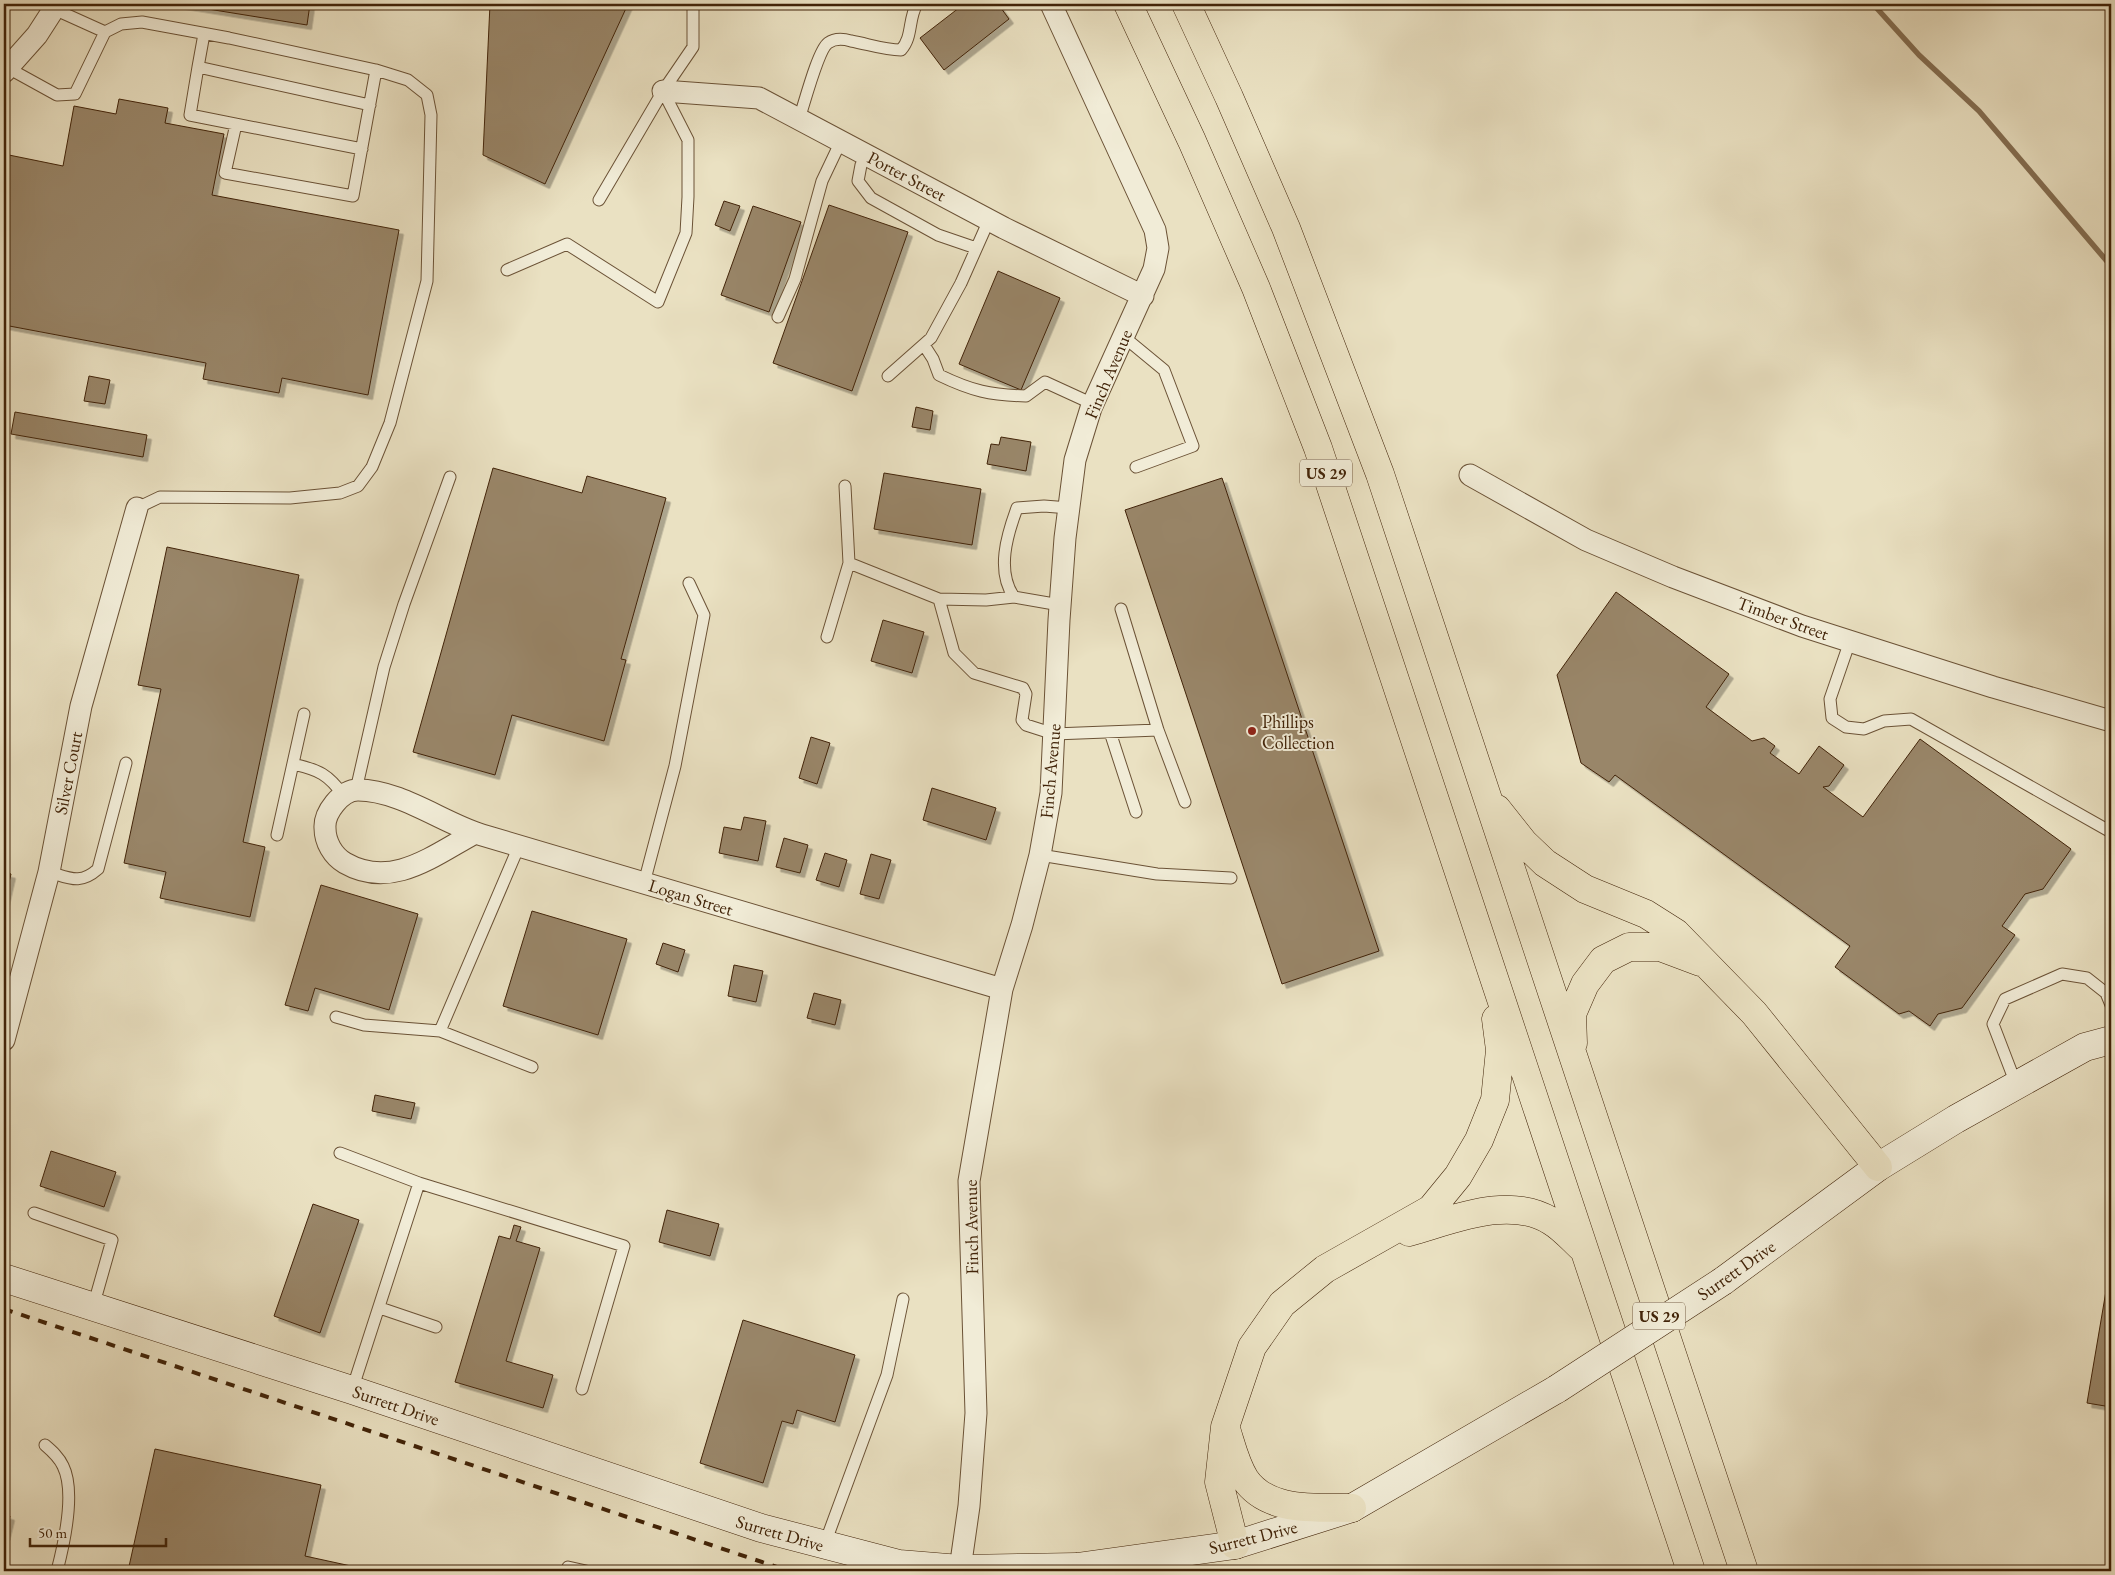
<svg xmlns="http://www.w3.org/2000/svg" width="2115" height="1575" font-family="'EB Garamond',serif">
  <style>
    .lines { fill: none; stroke-linecap: round; stroke-linejoin: round }
    .stream { stroke: #846e52; stroke-width: 5.5 }
    .building { fill: #998669; stroke: #412308; filter: url(#shadow) }
    .lane-casing { stroke: #6b5236; stroke-width: 13 }
    .street-casing { stroke: #6b5236; stroke-width: 23 }
    .secondary-casing { stroke: #412308; stroke-width: 29 }
    .highway-casing { stroke: #412308; stroke-width: 29 }
    .lane { stroke: #f1ecd7; stroke-width: 11 }
    .street { stroke: #f1ecd7; stroke-width: 21 }
    .secondary { stroke: #f1ecd7; stroke-width: 28 }
    .highway { stroke: #eae1c2; stroke-width: 28 }
    .rail { stroke: #412308; stroke-width: 4; stroke-dasharray: 9 9; stroke-linecap: butt }
    .secondary-bridge-casing { stroke: #412308; stroke-width: 29; stroke-linecap: butt }
    .secondary-bridge { stroke: #f1ecd7; stroke-width: 28 }
    .poi-dot { fill: #8f2418; stroke: #f1ecd7; stroke-width: 2 }
    .labels { text-anchor: middle; dominant-baseline: central; stroke-width: 4; stroke-linejoin: round; paint-order: stroke }
    .shield { fill: #f1ecd7; stroke: #765f46; stroke-width: 1 }
    .shield-label { font-size: 16px; font-weight: bold; fill: #412308 }
    .street-label { font-size: 18px; fill: #412308; stroke: #f1ecd7 }
    .poi-label { font-size: 18px; fill: #412308; stroke: #f1ecd7; text-anchor: start }
  </style>
  <defs>
    <filter id="shadow"><feDropShadow dx="4.5" dy="4.5" stdDeviation="0" flood-color="#0004"/></filter>
  </defs>
  <rect width="100%" height="100%" fill="#eae1c2"/>
  <filter id="stains"><feTurbulence type="fractalNoise" baseFrequency=".004" numOctaves="4"/><feColorMatrix values="0 0 0 0 .2 0 0 0 0 .09 0 0 0 0 .02 0 0 0 .5 -.17"/></filter>
  <radialGradient id="worn" r=".72"><stop offset=".6" stop-color="#630" stop-opacity="0"/><stop offset="1" stop-color="#630" stop-opacity=".3"/></radialGradient>
  <g class="lines">
    <path class="stream" d="M1873,4L1919,55L1979,111L2111,266"/>
  </g>
  <path class="building" d="M177,4H310L307,25Z
    M490,4H628L545,184L483,155Z
    M964,4H998L1009,19L944,70L920,38Z
    M119,99L168,108L165,123L224,134L212,195L399,230L368,395L282,378L279,393L203,379L206,363L4,325V154L63,166L74,106L116,114Z
    M724,201L740,206L730,231L715,225Z
    M829,205L908,232L852,391L773,363Z
    M753,206L801,222L769,312L721,295Z
    M998,271L1060,298L1021,390L959,364Z
    M89,376L110,380L105,404L84,401Z
    M916,407L933,411L930,430L912,427Z
    M15,412L147,435L143,457L11,434Z
    M1001,437L1031,442L1026,471L987,464L991,444L999,445Z
    M493,468L582,493L587,476L666,498L621,659L626,660L604,741L512,715L495,775L413,752Z
    M884,473L981,489L972,545L874,529Z
    M1222,478L1379,951L1282,984L1125,510Z
    M167,547L299,575L243,842L265,847L250,917L160,898L166,872L124,863L161,689L138,685Z
    M1616,592L1729,674L1706,707L1752,741L1764,738L1775,746L1770,753L1799,774L1819,746L1844,765L1829,786L1823,787L1863,817L1920,739L2071,849L2043,889L2025,894L2002,926L2015,935L1962,1008L1938,1014L1930,1026L1909,1011L1899,1014L1835,967L1850,946L1615,775L1609,782L1581,763L1557,675Z
    M883,620L924,632L912,673L871,661Z
    M811,737L830,743L817,784L799,778Z
    M932,788L996,808L986,840L923,820Z
    M744,817L766,821L758,861L719,853L724,827L741,830Z
    M784,838L808,845L800,873L776,867Z
    M825,853L847,860L839,887L816,880Z
    M871,854L891,860L879,899L860,894Z
    M4,872L11,874L4,904Z
    M321,885L418,914L389,1010L315,988L308,1011L285,1005Z
    M532,911L627,939L598,1035L503,1006Z
    M663,943L685,950L678,972L656,964Z
    M734,965L763,971L756,1002L728,996Z
    M814,993L841,1000L835,1025L807,1018Z
    M375,1095L415,1103L411,1119L372,1111Z
    M51,1151L116,1172L104,1207L40,1186Z
    M313,1204L359,1220L320,1333L274,1316Z
    M667,1210L719,1224L710,1256L659,1242Z
    M514,1225L521,1227L516,1241L540,1248L506,1361L553,1375L543,1408L455,1382L499,1236L510,1239Z
    M2111,1257V1286L2107,1285Z
    M2107,1285L2111,1286V1407L2087,1403Z
    M743,1320L855,1355L835,1422L797,1410L793,1424L782,1421L763,1483L700,1463Z
    M155,1449L321,1485L305,1556L351,1566L350,1571H128Z
    M4,1514L10,1516L5,1536H4Z"/>
  <g class="lines">
    <defs>
      <path id="lane" d="M105,32L121,24L142,22L229,38L376,70L408,80L427,95L431,115L427,281L390,423L372,467L358,486L340,493L290,498L160,497L137,508
        M204,34L198,67L370,105
        M198,67L190,115L362,149
        M8,68L57,95L75,94L105,32L54,9
        M799,119C804,105 818,50 828,43C835,38 844,39 851,41C868,44 884,50 901,50C913,37 908,19 917,4
        M236,124L225,173L353,196L376,70
        M867,155L861,165L858,181L871,198L938,235L976,248
        M599,200L663,91L693,47V4
        M507,270L567,244L658,302L686,233L688,197V140L663,91
        M778,317L795,279L822,181L841,141
        M1124,337L1164,370L1193,446L1136,467
        M924,345L933,359L939,375C972,391 990,395 1026,396L1045,382L1093,404
        M888,376L931,338L961,283L989,220
        M845,486L849,563
        M939,599L954,653L974,673L1023,688L1026,694L1022,720L1026,725L1054,734L1158,730L1121,609
        M1060,605L1014,597C996,571 1007,535 1017,508L1044,506L1069,508
        M827,637L849,563L939,599L986,600L1014,597
        M1850,641L1830,699L1832,718L1846,727L1864,729L1884,721L1911,719L2111,832
        M1158,730L1185,802
        M1110,732L1136,812
        M293,764C319,770 328,774 344,796
        M356,790L384,667L404,604L450,477
        M277,835L304,714
        M519,846L440,1031L532,1067
        M1040,855L1157,874L1231,878
        M49,872C70,878 80,885 98,869L126,763
        M644,883L675,766L704,615L689,583
        M336,1017L364,1025L440,1031
        M2016,1084L1993,1024L2005,999L2062,974L2087,978L2106,993L2111,1005
        M340,1153L419,1183
        M34,1213L112,1240L93,1307
        M380,1308L436,1327
        M352,1390L419,1183L624,1246L582,1389
        M45,1445C52,1451 59,1457 63,1466C76,1492 64,1544 57,1571
        M824,1546L887,1375L903,1299
        M1184,1553L1188,1571
        M568,1567L586,1571"/>
      <path id="street" d="M4,72L37,35L57,4
        M663,91L759,98L1004,228L1143,296
        M1470,475L1586,540L1673,577L1802,626L1993,687L2111,721
        M475,833C434,855 392,890 345,863C333,856 325,842 325,828C324,813 341,790 358,790C400,790 443,823 482,835C656,887 829,938 1002,989
        M4,1040L49,872L81,706L137,508
        M960,1569L969,1506L976,1413L969,1181L1002,989L1022,925L1040,855L1051,793L1059,620L1065,538L1075,460L1091,408L1154,269L1158,248L1155,230L1051,4"/>
      <path id="secondary" d="M4,1278L352,1390L761,1528L899,1564L960,1569L1077,1567L1235,1545L1352,1508L1557,1389
        M1723,1281L1878,1167L1956,1119L2085,1047L2111,1040"/>
      <path id="highway" d="M1128,4L1192,141L1256,288L1318,448L1691,1571
        M1186,4L1229,97L1286,228L1380,474L1744,1571
        M1497,809L1524,843L1545,863L1585,889L1646,914L1676,933L1754,1013L1878,1167
        M1573,1043L1572,1014L1585,984L1603,960L1629,947H1660L1700,962
        M1409,1232C1453,1220 1508,1195 1551,1221C1563,1228 1573,1240 1583,1249
        M1227,1432C1232,1448 1236,1465 1245,1479C1268,1513 1317,1507 1352,1508
        M1235,1545L1219,1482L1225,1427L1252,1347L1282,1304L1325,1269L1431,1209L1458,1176L1479,1140L1495,1100L1500,1050L1496,1019"/>
    </defs>
    <use href="#lane" class="lane-casing"/>
    <use href="#street" class="street-casing"/>
    <use href="#secondary" class="secondary-casing"/>
    <use href="#highway" class="highway-casing"/>
    <use href="#lane" class="lane"/>
    <use href="#street" class="street"/>
    <use href="#secondary" class="secondary"/>
    <use href="#highway" class="highway"/>
    <path class="rail" d="M4,1309L789,1571"/>
    <defs>
      <path id="secondary-bridge" d="M1557,1389L1723,1281"/>
    </defs>
    <use href="#secondary-bridge" class="secondary-bridge-casing"/>
    <use href="#secondary-bridge" class="secondary-bridge"/>
  </g>
  <circle class="poi-dot" cx="1252" cy="731" r="5"/>
  <g class="labels">
    <g class="shield">
      <rect x="1300" y="459.5" width="52" height="27" rx="4"/>
      <rect x="1633" y="1302.5" width="52" height="27" rx="4"/>
    </g>
    <g class="shield-label">
      <text x="1326" y="473">US 29</text>
      <text x="1659" y="1316">US 29</text>
    </g>
    <g class="street-label">
      <text transform="translate(907 176) rotate(28)">Porter Street</text>
      <text transform="translate(1108 374) rotate(-67)">Finch Avenue</text>
      <text transform="translate(1783 618) rotate(20)">Timber Street</text>
      <text transform="translate(1050 771) rotate(-85)">Finch Avenue</text>
      <text transform="translate(68 773) rotate(-79)">Silver Court</text>
      <text transform="translate(691 897) rotate(17)">Logan Street</text>
      <text transform="translate(971 1227) rotate(-91)">Finch Avenue</text>
      <text transform="translate(1736 1270) rotate(-35)">Surrett Drive</text>
      <text transform="translate(396 1405) rotate(19)">Surrett Drive</text>
      <text transform="translate(780 1533) rotate(16)">Surrett Drive</text>
      <text transform="translate(1253 1537) rotate(-14)">Surrett Drive</text>
    </g>
    <g class="poi-label">
      <text x="1262" y="721">Phillips<tspan x="1262" dy="21">Collection</tspan></text>
    </g>
  </g>
  <rect width="2115" height="1575" fill="none" stroke="#eae1c2" stroke-width="20"/>
  <rect x="5" y="5" width="2105" height="1565" fill="none" stroke="#412308" stroke-width="2.5"/>
  <rect x="10" y="10" width="2095" height="1555" fill="none" stroke="#412308"/>
  <path d="M30 1538v8h136v-8" fill="none" stroke="#412308" stroke-width="2.5"/>
  <text x="38" y="1538" font-size="15" fill="#412308" stroke="#f1ecd7" stroke-width="4" paint-order="stroke">50 m</text>
  <rect width="100%" height="100%" filter="url(#stains)"/>
  <rect width="100%" height="100%" fill="url(#worn)"/>
</svg>
